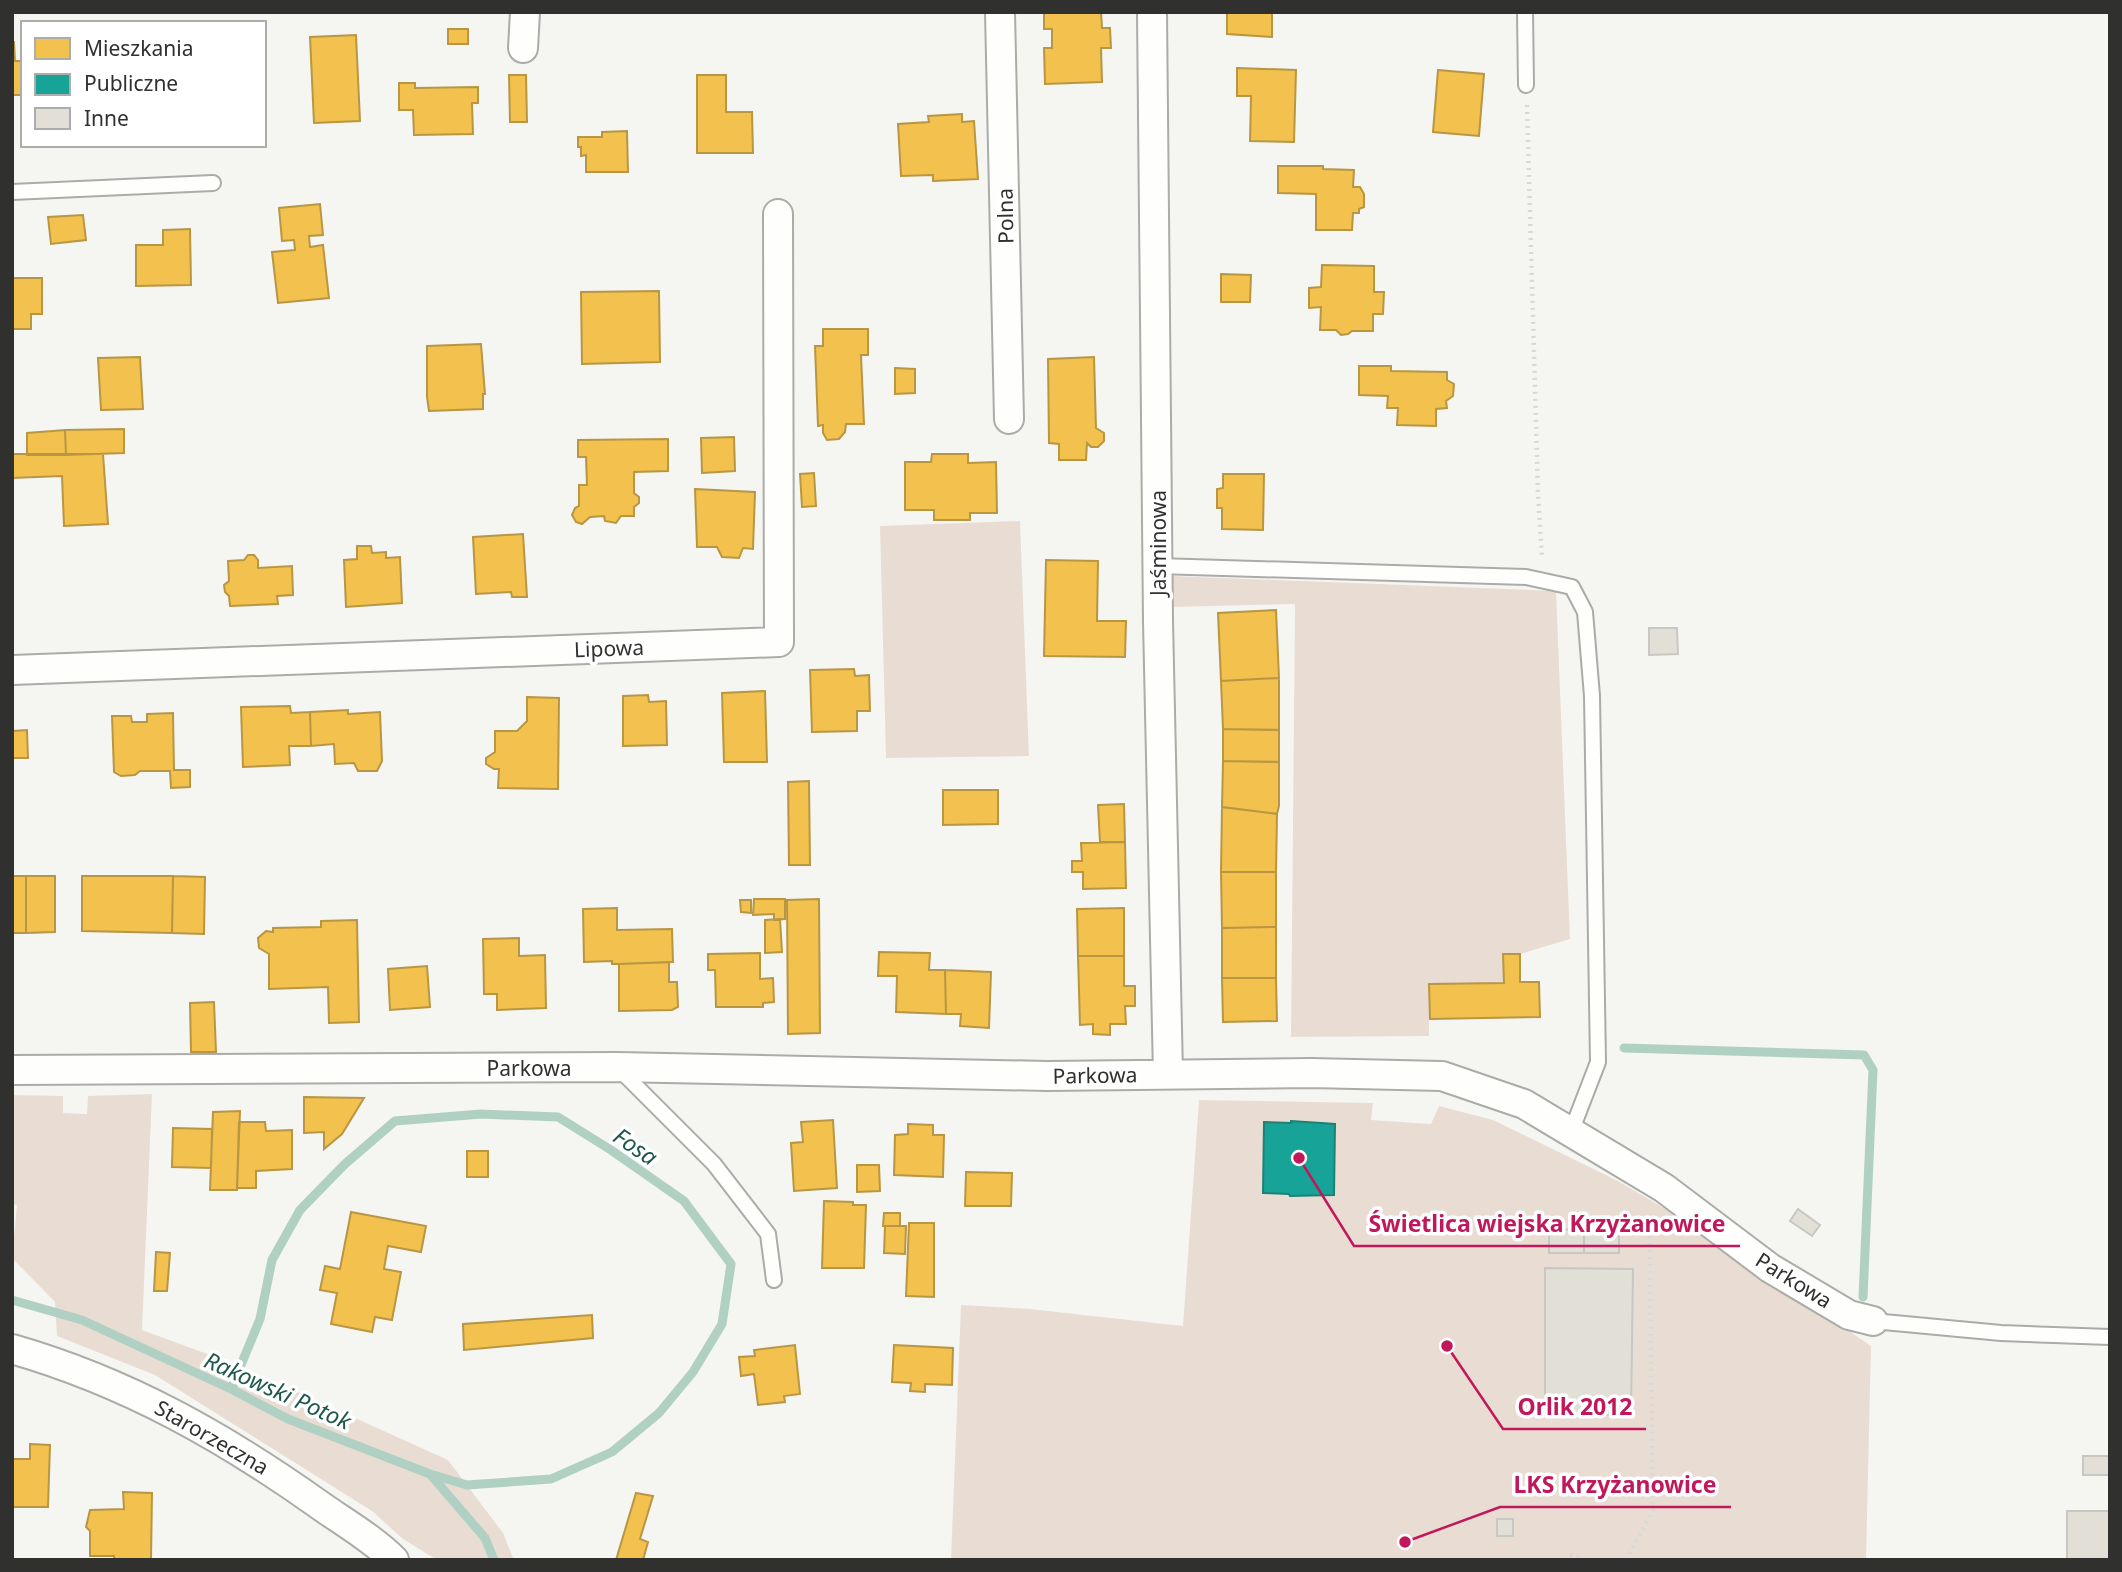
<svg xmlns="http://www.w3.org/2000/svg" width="2122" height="1572" font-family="'Noto Sans',sans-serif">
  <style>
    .green { fill: #e9ddd3 }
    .homes { fill: #f2c14e; stroke: #b89644; stroke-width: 2 }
    .public { fill: #17a398; stroke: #1e8178; stroke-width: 2 }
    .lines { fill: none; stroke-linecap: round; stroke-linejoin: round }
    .stream { stroke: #b0d0c4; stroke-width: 9 }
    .building { fill: #e1dfd6; stroke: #c7c7c3; stroke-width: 2 }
    .service-casing { stroke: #abaca8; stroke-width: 18 }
    .minor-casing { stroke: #abaca8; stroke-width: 32 }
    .path { stroke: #d8d8d7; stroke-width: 4.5; stroke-dasharray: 2 5; stroke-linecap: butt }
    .service { stroke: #fefefd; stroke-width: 14 }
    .minor { stroke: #fefefd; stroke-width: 28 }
    .labels { text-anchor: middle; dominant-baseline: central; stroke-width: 7; stroke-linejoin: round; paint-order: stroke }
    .street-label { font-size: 21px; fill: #30312e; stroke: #fff }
    .water-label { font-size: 23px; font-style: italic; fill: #1d5849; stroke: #fff }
    .leader { fill: none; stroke: #c2185b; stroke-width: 2.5 }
    .callout-dot { fill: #c2185b; stroke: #fff; stroke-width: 2.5 }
    .callout-label { font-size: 23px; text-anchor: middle; font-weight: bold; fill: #c2185b; stroke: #fff; stroke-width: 7; stroke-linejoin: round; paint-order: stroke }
  </style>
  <rect width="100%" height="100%" fill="#f5f6f2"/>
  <path class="green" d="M1020,521L1029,756L886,758L880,526Z
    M1173,576L1556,591L1570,939L1520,954L1504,955V983L1429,984V1036L1291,1037L1295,604L1173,607Z
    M152,1094L142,1330L240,1366L448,1460L503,1533L514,1560H437L403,1539L372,1511L155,1375L57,1336L55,1302L12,1258L17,1205L12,1204V1095L63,1096V1113L87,1114L88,1096Z
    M1199,1100L1373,1103L1371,1120L1431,1124L1439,1106L1493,1120L1616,1180L1698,1228L1871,1346L1866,1560H951L961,1305L1030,1309L1183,1326Z"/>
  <path class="homes" d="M1044,12H1101L1102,28H1110L1111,48H1101L1102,82L1045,84L1044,48H1052V29H1044Z
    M1227,12H1272V37L1227,34Z
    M448,29H468V44H448Z
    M356,35L360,121L314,123L310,37Z
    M12,42H14L15,61H23V95H12Z
    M1237,68L1296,70L1294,142L1250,141L1251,96H1237Z
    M1438,70L1484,74L1479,136L1433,132Z
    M509,75H526L527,122H510Z
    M697,75H726V112H752L753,153H697Z
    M399,83H415V88L478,87V103H472L473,134L414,135L413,110H399Z
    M962,114V122L974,121L978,179L933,181V175L901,176L898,124L929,122L928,116Z
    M627,131L628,172H586V155L581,156V147H578V137H602V132Z
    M1278,166H1323V169L1354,170L1353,187H1360L1364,194V207L1359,209V213H1353L1352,230H1316V194L1278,193Z
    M320,204L323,235L309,236L310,247L323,245L329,298L278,303L272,252L295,250L294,240L282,241L279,208Z
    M83,215L86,240L51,244L48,217Z
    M190,229L191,285L136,286V245H163V230Z
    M1322,265L1374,266V292H1384L1383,314H1373V331H1352L1348,334L1341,335L1336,330H1320L1321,307L1309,308V288L1321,287Z
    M1221,274L1251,275L1250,302H1221Z
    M12,278H42V314H31V329H12Z
    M659,291L660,362L582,364L581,292Z
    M823,329H868V355H861L864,424H846L845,432L839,439L827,440L823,433V425L818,426L815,346H823Z
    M481,344L485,394H483V409L429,411L427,397V346Z
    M140,357L143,409L101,410L98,358Z
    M1094,357L1096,428L1104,433V441L1098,447H1091L1087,443L1086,460H1059V444L1049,443L1048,359Z
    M1359,366H1391V371L1447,372V380L1454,384L1453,396L1446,401L1447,408L1436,409V426L1397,425L1398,408H1387L1388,396L1359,395Z
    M895,368L915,369V393L895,394Z
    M124,429V453L66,455L65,430Z
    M65,430L66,455H27V433Z
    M734,437L735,471L702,473L701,438Z
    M668,439V471L634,472V493L639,497V503L634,507V516H621L616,523L605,521L604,516L590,517L582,524L576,522L572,515L575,508L579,506V485H587L586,457H578V440Z
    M12,454H103L108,524L64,526L62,476L12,478Z
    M932,454H968V463L996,462L997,513H970V520H934V510H905V462H931Z
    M814,473L816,506L802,507L800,474Z
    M1223,474H1264L1263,530L1222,529V508H1217V489L1223,488Z
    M695,489L755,492L753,549L743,548L739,558L722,557L717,547H697Z
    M523,534L527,597H512L511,592L476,594L473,537Z
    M357,546H371L372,553L386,552V558L400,557L402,603L346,607L344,560L357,559Z
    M248,555H254L258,560V568L292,566L293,595L277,596L278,604L230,606L229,596L225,592L224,585L229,581L228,561L244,560Z
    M1046,560L1098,561L1097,621H1126L1125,657L1044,656Z
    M1276,610L1279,678L1221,681L1218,613Z
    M854,669L855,676L869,675L870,711H857V731L812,732L810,670Z
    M1279,678V730L1223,729L1221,681Z
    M765,691L767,762H724L722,693Z
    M648,695L649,702L666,701L667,745L623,746V696Z
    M527,697L559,698L558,789L498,788L499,769H494L486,764V758L495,752V731H517L527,721Z
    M290,706L291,713L310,712L311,746H289L290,765L243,767L241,707Z
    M348,710V714L380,712L382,761L377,771H358L354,763L335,764L334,744L311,746L310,712Z
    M173,713L174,770H190V787L171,788L170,771H140L135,775L121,776L114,772L112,716H131L132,722H147V714Z
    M1223,729L1279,730V762L1223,761Z
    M27,730L28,758H12V731Z
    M1223,761L1279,762V806L1277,814L1222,807Z
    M809,781L810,865H789L788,782Z
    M943,790H998V824L943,825Z
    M1124,804L1125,842H1100L1098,805Z
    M1222,807L1277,814L1276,872H1221Z
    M1125,842L1126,888L1083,889V872H1072V861H1082L1081,843Z
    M1221,872H1276V927L1222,928Z
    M12,876H26V933H12Z
    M26,876H55V932L26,933Z
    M82,876H173L172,933L82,931Z
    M173,876L205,877L204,934L172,933Z
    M754,899H785V919L774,920V914L753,915Z
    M819,899L820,1033L788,1034L787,900Z
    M740,900H751V913L741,912Z
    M617,908V930L672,929L673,962L619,964H612V961L584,962L583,909Z
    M1124,908V956H1078L1077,909Z
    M780,919L782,952L765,953V920Z
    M357,920L359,1022L329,1023L328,987L269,989V954L259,948L258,938L266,931L273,932V928L321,927V921Z
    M1276,927V978H1222V928Z
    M519,938V956L545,955L546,1008L497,1010V994H484L483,939Z
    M879,952L930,953L929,970H945L946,1014L896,1012L897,976H878Z
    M760,953V979L773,978L774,1002L763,1003V1007H716L715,970H708V954Z
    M1503,954H1520V982H1539L1540,1017L1430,1019L1429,984L1504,983Z
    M1078,956H1124V986H1135V1006H1125L1126,1024H1110V1035L1093,1034V1024L1080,1025Z
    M669,962V982H677L678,1007L672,1010L619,1011V964Z
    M427,966L430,1007L390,1010L388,969Z
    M945,970L991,972L989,1028L960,1026L961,1014H946Z
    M1222,978H1276L1277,1021L1223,1022Z
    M214,1002L216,1052H191L190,1003Z
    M304,1097L364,1098L342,1134L324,1149V1132L304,1133Z
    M240,1111L237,1190H210L213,1112Z
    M833,1120L837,1188L794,1191L791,1143L803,1142L801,1122Z
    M239,1122H265L266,1131L292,1130V1169L256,1171V1188H237Z
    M908,1124L933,1125V1135H944L943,1177L894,1175L895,1135L908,1134Z
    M173,1128L212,1129L211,1168L172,1167Z
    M467,1151H488V1177H467Z
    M857,1165H879L880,1191L857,1192Z
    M966,1172L1012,1173L1011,1206H965Z
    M824,1201L853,1202V1205H866L864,1268H822Z
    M351,1212L426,1226L421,1252L388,1246L384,1269L401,1272L392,1320L375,1317L372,1332L331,1324L337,1293L320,1290L325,1266L340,1269Z
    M884,1213H900V1226H883Z
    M909,1223H934V1297L906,1296Z
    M885,1226H906L905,1254L884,1253Z
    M156,1252L170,1253L167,1291H154Z
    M592,1315L593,1338L464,1350L463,1324Z
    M795,1345L800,1394L784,1396L785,1402L758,1405L754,1374L741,1376L739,1357L755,1356L754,1350Z
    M894,1345L953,1348L952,1385L925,1384V1392L910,1391L911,1383L892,1382Z
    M30,1444L50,1445L48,1507H12V1459H30Z
    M123,1492L152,1493L151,1560H114V1556H90V1531L86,1527L90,1510L124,1509Z
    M636,1493L653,1496L640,1539L648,1542L643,1560H616Z"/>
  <path class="public" d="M1291,1121L1335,1124L1334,1195L1290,1196L1289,1194L1263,1193L1264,1122L1291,1123Z"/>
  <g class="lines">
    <path class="stream" d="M1624,1048L1864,1055L1873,1070L1863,1297
      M12,1300L82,1320L231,1389L288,1419L430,1474L485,1538L494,1560
      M231,1389L260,1319L272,1260L300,1210L345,1164L395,1121L481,1114L558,1117L611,1150L684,1201L731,1264L722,1324L693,1372L659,1413L612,1452L551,1479L467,1485L430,1474"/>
  </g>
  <path class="building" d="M1649,628H1677L1678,654L1649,655Z
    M1798,1209L1820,1225L1812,1236L1790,1221Z
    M1549,1229L1584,1230V1253H1549Z
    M1584,1230H1619V1253H1584Z
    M1545,1268L1633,1269L1631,1415H1545Z
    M2083,1456H2110V1475H2083Z
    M2067,1511H2110V1560H2067Z
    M1497,1519H1513V1536H1497Z"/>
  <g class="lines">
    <defs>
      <path id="service" d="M1525,12L1526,85
        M12,192L213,183
        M1158,566L1526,577L1572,587L1585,612L1592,696L1598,1062L1571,1132
        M618,1068L714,1164L768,1234L774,1280
        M1873,1321L2001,1333L2110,1337"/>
      <path id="minor" d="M1000,12L1009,419
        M1152,12L1158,621L1168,1074
        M523,48L525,12
        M12,670L779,642L778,214
        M12,1070L617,1067L1047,1076L1311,1073L1442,1076L1524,1104L1664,1188L1770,1268L1849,1315L1873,1321
        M12,1349C127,1382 224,1437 321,1506C345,1523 373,1539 394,1560"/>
    </defs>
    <use href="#service" class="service-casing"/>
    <use href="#minor" class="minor-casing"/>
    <path class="path" d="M1527,105L1538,494L1542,558
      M1570,1555L1585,1560
      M1626,1560L1653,1510L1649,1212"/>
    <use href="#service" class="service"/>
    <use href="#minor" class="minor"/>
  </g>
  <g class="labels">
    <g class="street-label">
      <text transform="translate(1005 216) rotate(-91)">Polna</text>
      <text transform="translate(1158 543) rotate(-90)">Jaśminowa</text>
      <text transform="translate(609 648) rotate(-2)">Lipowa</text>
      <text x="529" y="1068">Parkowa</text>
      <text transform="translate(1095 1075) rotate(-1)">Parkowa</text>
      <text transform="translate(1794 1280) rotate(32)">Parkowa</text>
      <text transform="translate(212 1437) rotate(30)">Starorzeczna</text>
    </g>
    <g class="water-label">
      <text transform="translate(636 1146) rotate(34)">Fosa</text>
      <text transform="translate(278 1390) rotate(24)">Rakowski Potok</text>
    </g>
  </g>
  <path class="leader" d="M1299 1158L1354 1246H1740M1447 1346L1503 1429H1646M1405 1542L1500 1507H1731"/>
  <g class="callout-dot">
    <circle cx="1299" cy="1158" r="7"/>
    <circle cx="1447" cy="1346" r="7"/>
    <circle cx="1405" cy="1542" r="7"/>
  </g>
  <g class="callout-label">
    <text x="1547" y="1232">Świetlica wiejska Krzyżanowice</text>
    <text x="1575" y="1415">Orlik 2012</text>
    <text x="1615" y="1493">LKS Krzyżanowice</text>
  </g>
  <rect width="2122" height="1572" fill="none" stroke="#30312e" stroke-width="28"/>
  <rect x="21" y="21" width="245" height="126" fill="#ffffff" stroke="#acadab" stroke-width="2"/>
  <rect x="35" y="38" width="35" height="21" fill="#f2c14e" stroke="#acadab" stroke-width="2"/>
  <text x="84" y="56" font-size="21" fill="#30312e">Mieszkania</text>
  <rect x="35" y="74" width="35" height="21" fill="#17a398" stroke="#acadab" stroke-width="2"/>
  <text x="84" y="91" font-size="21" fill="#30312e">Publiczne</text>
  <rect x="35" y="108" width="35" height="21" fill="#e1dfd6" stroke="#acadab" stroke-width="2"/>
  <text x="84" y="126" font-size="21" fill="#30312e">Inne</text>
</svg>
